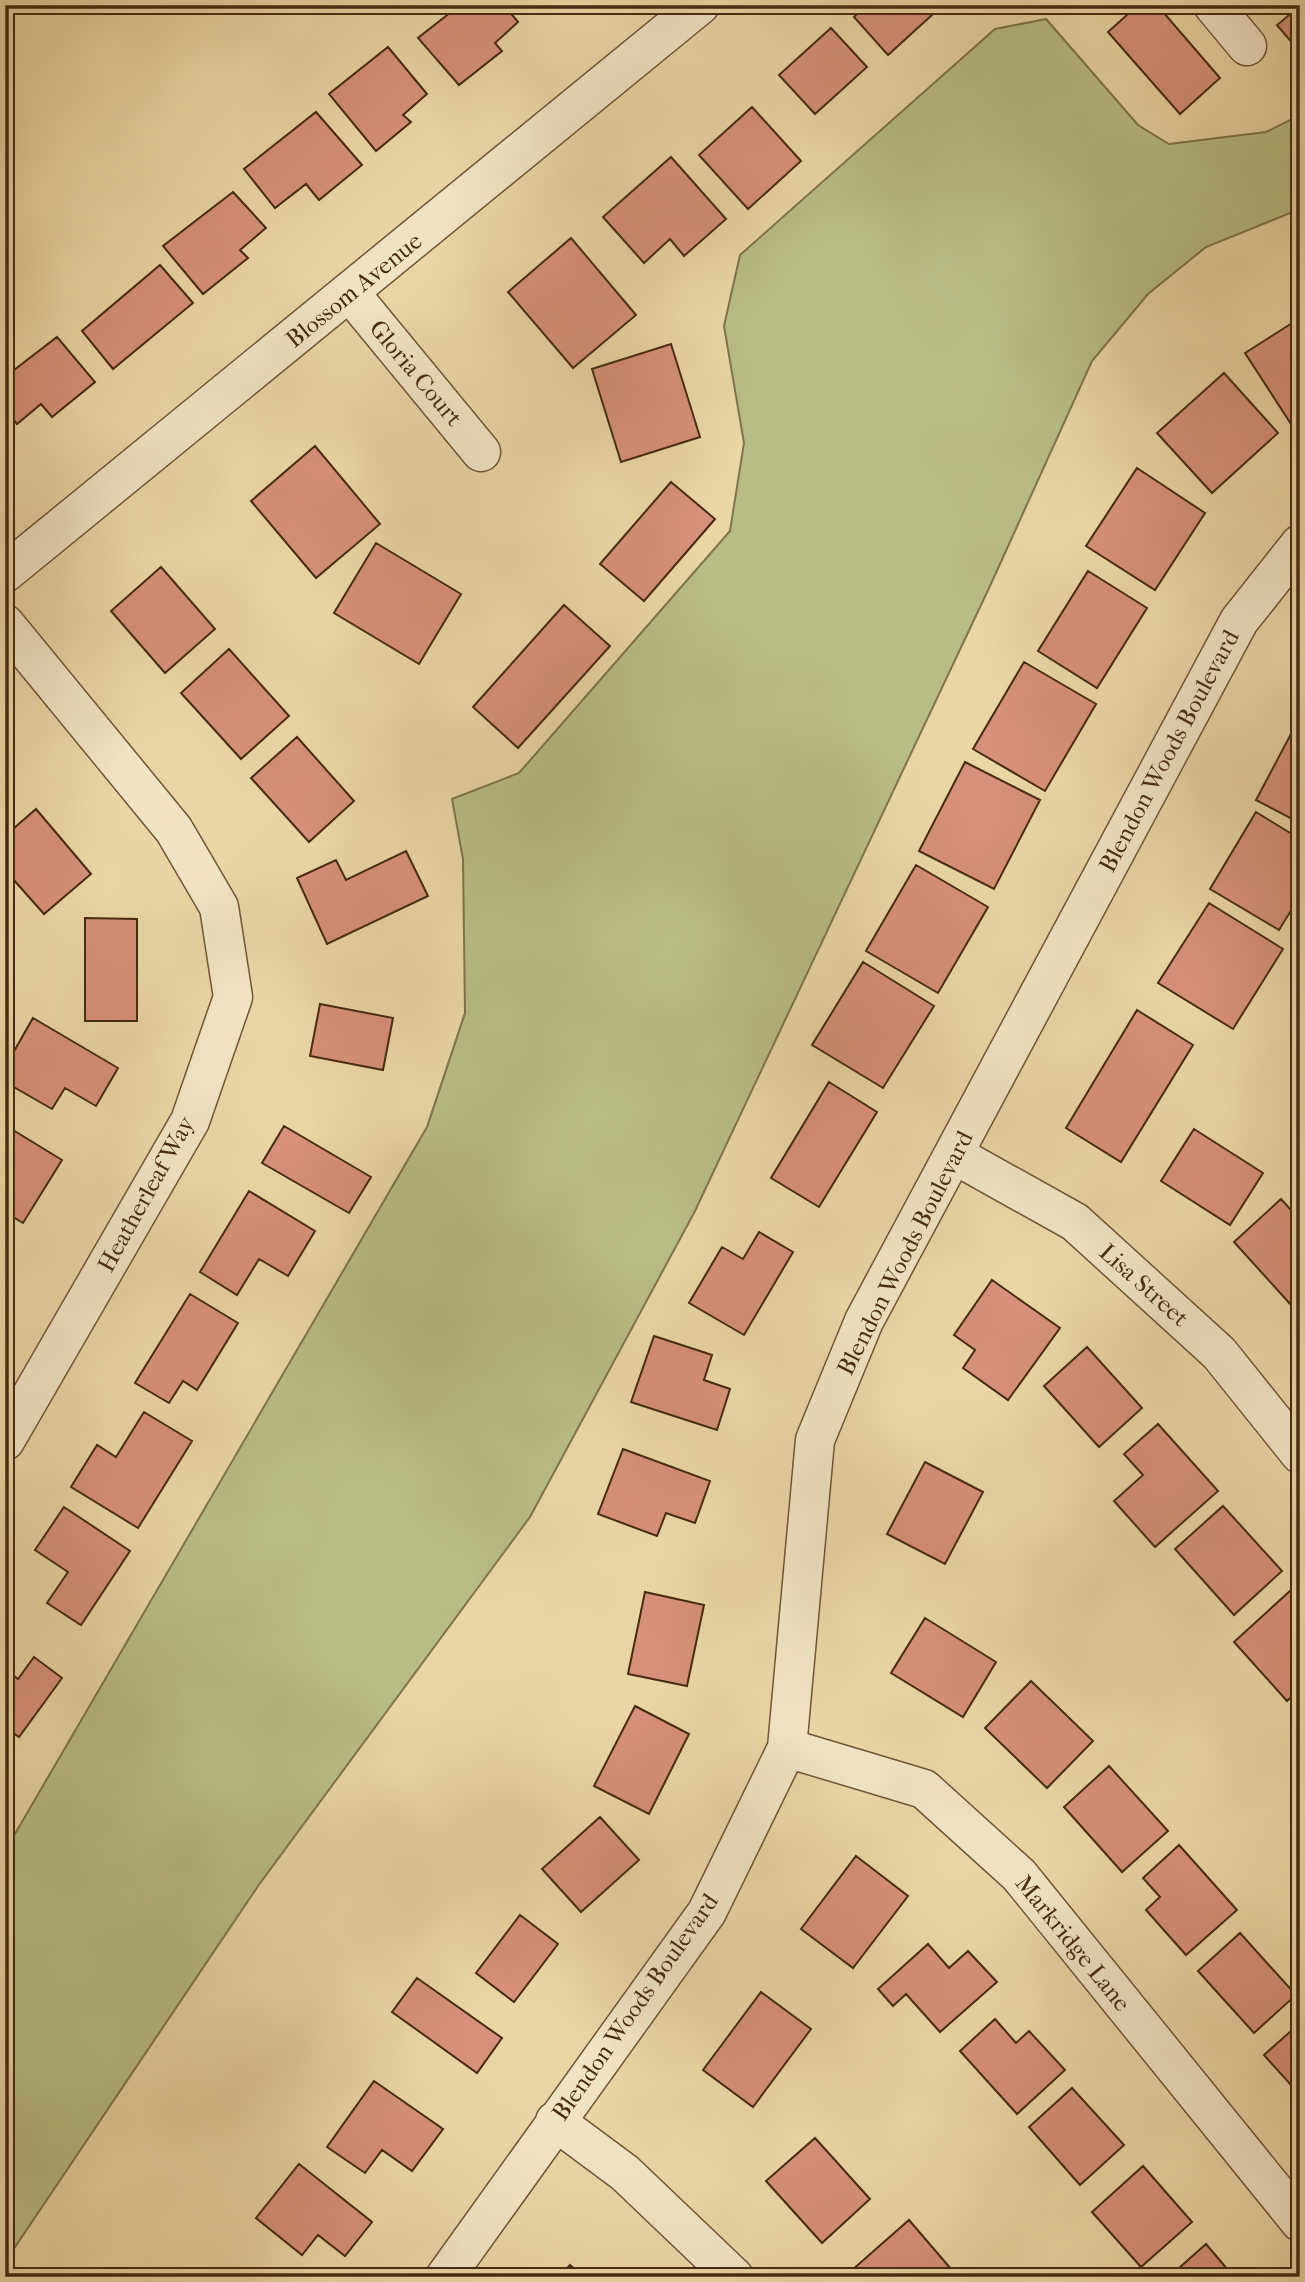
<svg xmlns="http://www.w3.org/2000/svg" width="1305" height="2282" font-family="'IM FELL French Canon',serif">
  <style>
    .green { fill: #b8bd85; stroke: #7f744b; stroke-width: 2 }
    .building { fill: #d79079; stroke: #462b11; stroke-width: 2 }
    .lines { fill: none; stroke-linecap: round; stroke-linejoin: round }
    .minor-casing { stroke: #6f5636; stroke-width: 41 }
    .minor { stroke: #f1e4c4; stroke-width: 38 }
    .labels { text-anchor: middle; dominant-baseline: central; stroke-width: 5; stroke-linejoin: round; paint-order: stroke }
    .street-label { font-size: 24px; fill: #462b11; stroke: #f1e4c4 }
  </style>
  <rect width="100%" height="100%" fill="#ead6a5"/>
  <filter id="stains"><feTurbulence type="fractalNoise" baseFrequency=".00286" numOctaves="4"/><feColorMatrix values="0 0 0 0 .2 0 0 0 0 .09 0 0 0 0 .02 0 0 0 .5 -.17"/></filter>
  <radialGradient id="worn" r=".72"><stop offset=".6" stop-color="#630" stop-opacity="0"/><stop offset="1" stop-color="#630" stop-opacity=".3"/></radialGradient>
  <path class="green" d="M1046,19L1138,125L1169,144L1266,132L1300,115V209L1206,247L1148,294L1092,361L990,586L694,1213L530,1517L258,1886L5,2262V1851L427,1127L465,1013L463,859L452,799L519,773L730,531L744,443L724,326L740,255L995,29Z"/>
  <path class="building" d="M460,5H504L518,22L495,43L502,51L459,85L418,38Z
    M866,5H943L888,55L854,17Z
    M1138,5H1157L1220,78L1180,114L1108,32Z
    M5,6L13,54L5,55Z
    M1300,6V52L1277,25Z
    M831,28L867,67L815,114L779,75Z
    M388,47L427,94L403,115L411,122L376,151L329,94Z
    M752,107L801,161L748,209L699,155Z
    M316,112L362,165L319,200L306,184L275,208L244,169Z
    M671,157L726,219L684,256L670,239L644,263L603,217Z
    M233,192L266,228L240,250L248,258L203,294L163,246Z
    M571,238L636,315L573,368L508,292Z
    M160,265L193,303L113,369L82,331Z
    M1300,318V418L1291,424L1245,353Z
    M57,337L95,382L52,417L41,404L17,424L5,409V377Z
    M671,344L700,437L621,462L592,369Z
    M1224,373L1278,433L1212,493L1157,433Z
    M315,446L380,524L316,578L251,501Z
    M1137,468L1205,513L1155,590L1086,546Z
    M671,482L715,519L644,601L600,564Z
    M376,543L461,594L419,664L334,613Z
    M161,567L215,629L165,673L111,611Z
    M1088,571L1147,608L1097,688L1038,651Z
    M564,605L610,646L518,748L473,707Z
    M229,649L289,716L241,759L181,693Z
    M1024,662L1096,704L1045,791L973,749Z
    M1300,717V823L1256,800Z
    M297,737L354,801L309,842L251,778Z
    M965,762L1040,800L994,889L919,851Z
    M36,809L91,874L44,914L5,870V836Z
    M1256,812L1300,839V896L1279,930L1210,889Z
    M406,851L428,896L327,944L297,878L336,860L346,880Z
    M916,865L988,907L938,993L866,951Z
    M1209,903L1283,949L1233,1029L1158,983Z
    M85,918L137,919V1021H85Z
    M863,962L934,1006L883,1088L812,1045Z
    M320,1004L393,1018L383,1070L310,1056Z
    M1137,1010L1193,1045L1121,1162L1066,1128Z
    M33,1018L118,1068L96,1106L65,1088L52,1109L5,1082V1067Z
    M829,1082L877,1112L819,1207L771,1178Z
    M284,1126L371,1177L349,1213L262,1163Z
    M1194,1129L1263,1173L1230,1225L1161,1181Z
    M13,1130L62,1160L23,1223L5,1212V1143Z
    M249,1191L315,1231L288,1276L259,1259L237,1295L200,1272Z
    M1281,1199L1300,1220V1299L1292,1306L1234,1242Z
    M759,1232L793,1252L744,1335L689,1303L722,1247L743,1259Z
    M992,1280L1060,1328L1008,1400L963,1368L975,1350L954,1335Z
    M190,1294L238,1323L197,1390L183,1381L169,1403L135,1383Z
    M654,1336L712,1355L704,1380L730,1389L717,1430L631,1402Z
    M1087,1347L1142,1408L1099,1447L1044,1386Z
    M144,1412L192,1441L138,1528L71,1487L97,1445L116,1457Z
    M1158,1424L1218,1491L1155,1547L1114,1501L1143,1475L1124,1454Z
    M623,1449L710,1481L695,1523L666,1513L657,1536L598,1514Z
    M925,1462L983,1492L945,1564L887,1534Z
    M1223,1506L1282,1571L1234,1615L1175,1549Z
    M64,1507L130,1551L81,1625L47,1603L68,1572L35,1550Z
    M1291,1590L1300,1600V1689L1287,1701L1234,1642Z
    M645,1592L704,1605L687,1686L628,1674Z
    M925,1618L996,1662L963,1717L891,1673Z
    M34,1657L62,1678L19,1737L5,1727V1669L18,1679Z
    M1031,1681L1093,1741L1047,1788L985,1728Z
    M635,1706L689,1734L649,1814L594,1786Z
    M1109,1766L1168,1831L1122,1872L1064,1807Z
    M600,1817L639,1860L581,1912L542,1869Z
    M1179,1845L1237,1910L1186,1955L1146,1910L1160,1897L1143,1878Z
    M856,1856L908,1896L853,1968L801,1929Z
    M520,1915L558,1944L514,2002L476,1973Z
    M1240,1933L1296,1995L1254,2033L1198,1971Z
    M928,1944L949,1968L968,1951L997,1982L940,2032L906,1994L893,2006L878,1989Z
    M417,1978L502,2038L477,2073L392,2012Z
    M761,1992L811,2029L753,2107L703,2070Z
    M995,2019L1016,2043L1029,2031L1065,2070L1017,2114L960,2051Z
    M1300,2023V2095L1264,2055Z
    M374,2081L443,2129L412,2171L382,2150L365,2173L327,2147Z
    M1072,2088L1124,2145L1080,2185L1029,2127Z
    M815,2138L870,2199L822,2243L766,2181Z
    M299,2164L372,2222L345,2256L318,2235L302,2255L256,2218Z
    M1143,2166L1192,2222L1141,2267L1092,2212Z
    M909,2220L958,2277H858L852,2270Z
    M1206,2244L1234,2277H1169Z
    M570,2265L584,2277H560Z"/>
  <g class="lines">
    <defs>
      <path id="minor" d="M1213,5L1247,46
        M350,293L481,452
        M5,573L700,5
        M5,624L174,830L219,907L233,997L190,1121L5,1441
        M955,1155L1075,1222L1219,1353L1300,1454
        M787,1748L924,1789L1019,1875L1300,2222
        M555,2121L625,2173L734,2277
        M445,2277L707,1912L787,1748L815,1440L864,1321L1239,621L1300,544"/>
    </defs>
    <use href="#minor" class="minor-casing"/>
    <use href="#minor" class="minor"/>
  </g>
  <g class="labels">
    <g class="street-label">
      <text transform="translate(354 290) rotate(-39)">Blossom Avenue</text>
      <text transform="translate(416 373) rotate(50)">Gloria Court</text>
      <text transform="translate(1169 751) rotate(-62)">Blendon Woods Boulevard</text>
      <text transform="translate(146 1194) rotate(-61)">Heatherleaf Way</text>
      <text transform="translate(905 1253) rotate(-63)">Blendon Woods Boulevard</text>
      <text transform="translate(1144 1285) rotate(42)">Lisa Street</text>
      <text transform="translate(1073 1943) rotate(51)">Markridge Lane</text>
      <text transform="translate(635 2007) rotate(-55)">Blendon Woods Boulevard</text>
    </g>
  </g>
  <rect width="1305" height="2282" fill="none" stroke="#ead6a5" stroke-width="28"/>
  <rect x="7" y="7" width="1291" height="2268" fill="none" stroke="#462b11" stroke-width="3.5"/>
  <rect x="14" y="14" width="1277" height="2254" fill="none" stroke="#462b11" stroke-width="2"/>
  <rect width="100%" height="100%" filter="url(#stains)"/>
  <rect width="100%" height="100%" fill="url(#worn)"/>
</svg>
